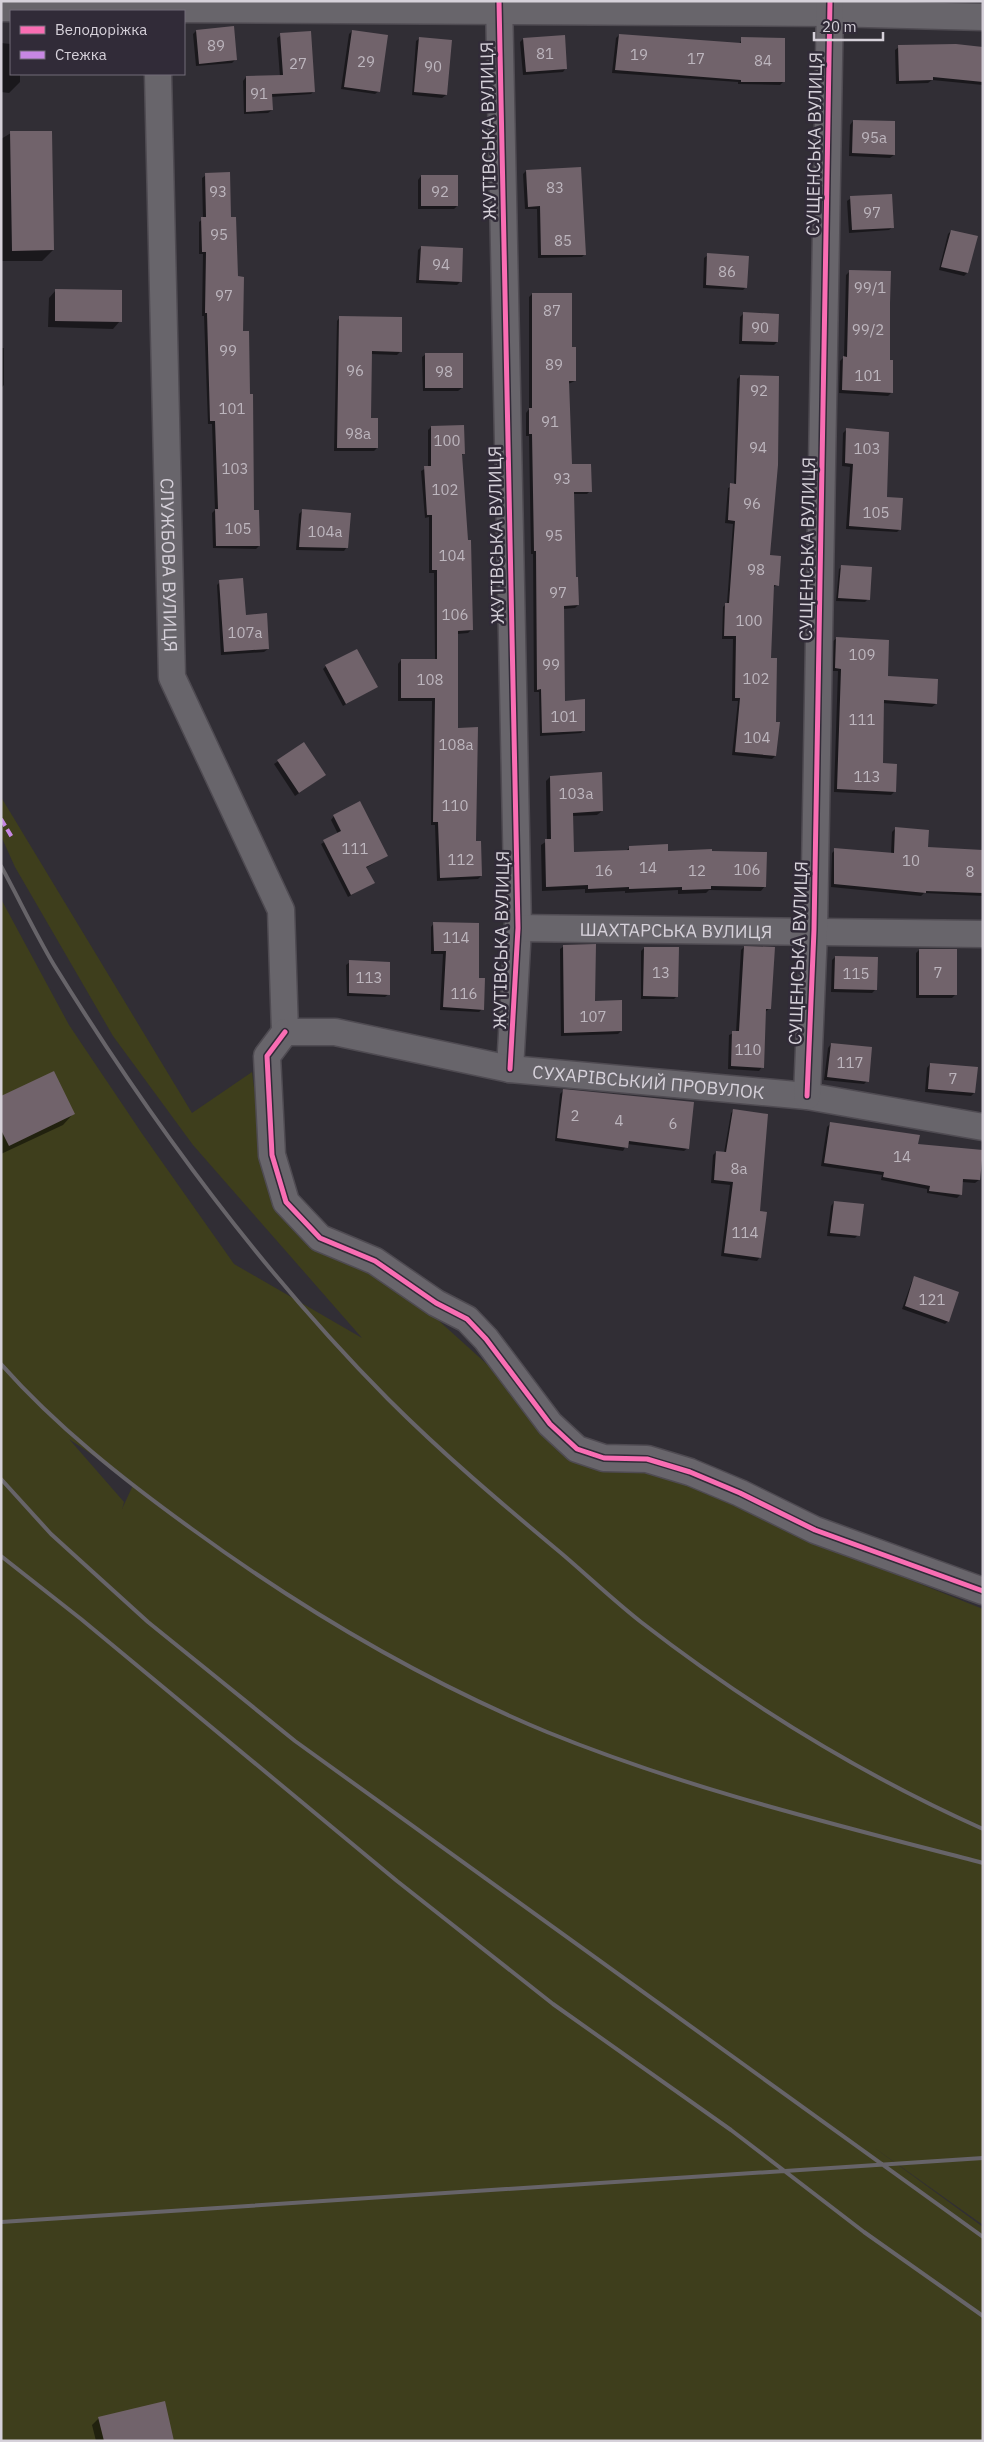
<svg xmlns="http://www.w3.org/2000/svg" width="984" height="2442" font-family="'IBM Plex Sans',sans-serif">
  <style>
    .green { fill: #3e3e1c; fill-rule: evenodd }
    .shadow { fill: #0007 }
    .building { fill: #71636b }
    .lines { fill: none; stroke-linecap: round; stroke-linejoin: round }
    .minor-casing { stroke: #4f4b52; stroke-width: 29 }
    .minor { stroke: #68656b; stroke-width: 26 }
    .rail { stroke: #676469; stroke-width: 4 }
    .quiet { stroke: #c787e3; stroke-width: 4; stroke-dasharray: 8 4; stroke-linecap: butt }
    .cycleway-casing { stroke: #312b38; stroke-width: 8 }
    .cycleway { stroke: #f96db3; stroke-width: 5 }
    .labels { text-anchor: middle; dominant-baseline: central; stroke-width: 5; stroke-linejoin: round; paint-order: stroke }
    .number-label { font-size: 15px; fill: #bdb6be }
    .street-label { font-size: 18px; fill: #d6d1da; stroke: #312b38 }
  </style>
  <rect width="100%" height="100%" fill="#312e35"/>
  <path class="green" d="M1,797L192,1113L252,1072L264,1164L294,1222L438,1320L542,1414L573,1445L664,1470L835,1550L983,1609V2225L872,2146L983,2227V2441H1V899L69,1025L143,1135L234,1264L362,1338L193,1145L113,1036L15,867L1,836ZM69,1439L134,1483L122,1509L124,1502Z"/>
  <path class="shadow" d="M196,31L235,60L232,63L196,66L193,34Z
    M352,31L379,91L375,94L341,89L349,34Z
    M281,35L314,91L311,94L271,97L272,110L268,113L244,114L243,81L246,77H280L277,38Z
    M619,35L739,44L742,39L783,82L780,85L738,84V82L612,73L616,38Z
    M420,38L446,95L442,98L412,95L416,41Z
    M523,39L566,68L563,72L523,75L520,42Z
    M1,43L11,44V74H20V82L9,93L1,92Z
    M899,47L983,48V85L932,80L928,83L896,84L895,50Z
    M853,121L894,155L890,158L849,156L850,125Z
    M11,133L53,250L42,261H2L1,139Z
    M526,171L585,254L582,257L538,258L537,209H525L523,174Z
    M206,175L230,218L241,332L253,511L259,546L256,549L213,548L212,513L215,510L212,424H208L204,316H202L203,254H199V222L203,219L202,178Z
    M421,176L457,206L454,209H418V180Z
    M851,198L893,227L889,230L849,233L847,201Z
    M951,231L967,273L964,276L939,270L948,234Z
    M421,247L462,249L460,282L457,285L416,283L418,250Z
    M708,255L746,287L743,290L703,288L704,258Z
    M849,272L889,361L891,393L888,396L839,393L840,361L844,357L846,275Z
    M56,290L120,321L113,329L48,327L49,298Z
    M532,294L571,348L575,381L568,384L570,465L590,491L587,494H573L574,579L578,605L575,608L563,609L564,702L584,730L581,733L540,736L539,692H534L533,554H531L529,436H526V413L529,409V297Z
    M743,314L777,342L774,345L739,344L740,317Z
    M340,317L401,351L397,355L371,354L369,419L377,448L374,451H334L337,321Z
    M1,348H4V385L1,388Z
    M426,354L462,388L458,391H423L422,357Z
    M740,376L769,556L777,585L772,588L770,659L775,756L772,759L732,755L738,701H732L733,639H722L723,607L727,603L733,524L725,523L728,488L734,485L737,379Z
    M431,427L463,454L461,456L471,630L468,633L457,634V729L481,876L478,879L437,881L435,825H431L432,701H398V664L401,660H435L434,573H429V517L425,518L421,471L428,467V430Z
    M846,430L886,498L900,529L897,532L846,529L850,467L842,466L843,433Z
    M303,510L347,547L344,551L296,550L299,514Z
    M842,566L868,599L865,602L836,601L839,569Z
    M220,582L268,649L264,652L221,655L217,585Z
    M837,638L887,677L936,704L932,707L882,703L881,764L894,792L891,795L834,792L838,671H833V641Z
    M326,666L376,687L343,706L323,669Z
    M304,744L325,775L295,796L274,764Z
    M550,777L602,811L597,815L572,816L573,853L626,851L630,847L666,852L765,886L761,891L709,890L706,893L678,894V890L625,893V891L585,893V889L542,891L541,845L547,841L546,781Z
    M334,816L386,856L366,868L373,883L348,897L321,844L338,834L331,820Z
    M896,828L927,848L983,851V896L924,893L921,896L831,887L832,853L835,850L891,854L892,832Z
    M434,923L478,979L482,1009L479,1012L440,1010L443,954H431V927Z
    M564,946L594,1002L621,1031L618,1034L561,1036L560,949Z
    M744,947L770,1008L765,1012L762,1067L759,1071L728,1069L729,1035L736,1032L741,950Z
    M644,948L677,996L674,999H641V951Z
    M919,950L956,994L952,998H916V953Z
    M835,957L875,990L872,993L831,992L832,960Z
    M350,962L389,994L385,997L347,996L346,965Z
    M831,1044L867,1081L864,1084L824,1080L828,1048Z
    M930,1064L974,1093L971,1096L925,1092L927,1068Z
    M564,1090L688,1148L684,1151L627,1144L623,1151L555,1141L560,1094Z
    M1,1098L73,1114L63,1125L1,1154Z
    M734,1110L758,1212L760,1257L757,1261L721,1256L730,1185L711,1183L713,1155L716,1152L724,1153L731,1113Z
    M831,1123L917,1145L979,1180L975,1183L962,1182L960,1195L957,1198L927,1193V1189L881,1180L882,1175L821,1166L827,1127Z
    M834,1202L858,1235L855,1238L827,1236L831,1206Z
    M915,1278L948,1321L945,1324L902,1309L912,1281Z
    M99,2418L173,2441H96L92,2425Z"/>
  <path class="building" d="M234,26L237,60L199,64L196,30Z
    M352,30L388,35L380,92L344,87Z
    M311,31L315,92L272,94L273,110L246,112V76L283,75L280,33Z
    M619,34L741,43V37L785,38V82H741V80L615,70Z
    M565,35L567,69L526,72L523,38Z
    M419,37L452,40L447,95L414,92Z
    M956,44L983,47V82L933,77V80L899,81L898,45Z
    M853,120L895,121V155L852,153Z
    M10,131H52L54,250L12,251Z
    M581,167L586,255H541L540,206L528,207L526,170Z
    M230,172L231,217H236L238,276L244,277L243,331H249L250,394H253L254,510H259L260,546H216L215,509H218L215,421H210L207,313H205L206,252H202L201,217H206L205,173Z
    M421,175H458V206H421Z
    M892,194L894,228L852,230L850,196Z
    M951,230L978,236L968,273L941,267Z
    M421,246L463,248L462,282L419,280Z
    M707,253L749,256L747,288L706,285Z
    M849,270L891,271L890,303V360H893V393L842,390L843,356L847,357Z
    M55,289L122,290V322L55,321Z
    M532,293H572V347H576V381H569L572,464H591L592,492H574L576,577H578L579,605L564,606L565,701L585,699V731L542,733L541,689L537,690L536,551H534L532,434H529V408H532Z
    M743,312L779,314L778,342L742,341Z
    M339,316L402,317V352L372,351L371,418H378V448H337Z
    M425,353H463V388H425Z
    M740,375L779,376L778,465L770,555L781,556L779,586L774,585L771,658H777L776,722H780L776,756L735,752L740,698H735L736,636H724L725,603H729L735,521L728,520L730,483L736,484Z
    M464,425L465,454H462L468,540H471L473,630L458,631V728L478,727L476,841H481L482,876L440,878L438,822H433L435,698H401V659H437V570H432V515H427L424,466H431V426Z
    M846,428L889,432L887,497L903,498L901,530L849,526L853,464L845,463Z
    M302,509L351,513L348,548L299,547Z
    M841,565L872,567L870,600L838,598Z
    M243,578L246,615L267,613L269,649L224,652L219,580Z
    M836,637L889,640L888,676L938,679L937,704L884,700L883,763L897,764L896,792L837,789L841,669L835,668Z
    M357,649L378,687L346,704L325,665Z
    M304,742L326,775L299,793L277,760Z
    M602,772L603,811L573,813L574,852L629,850V846L668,844V851L712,849V851L767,852L766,887L711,886V889L682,890V887L629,889V887L588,889V885L546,887L545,839H551L550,776Z
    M360,801L388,856L366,867L375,883L351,895L323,840L341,831L333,815Z
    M895,827L929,830L928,847L983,850V893L926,891V893L834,884V848L894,853Z
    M433,922L479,923V978H485L484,1010L443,1007L446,951H434Z
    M596,944L595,1001L622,1000V1031L564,1033L563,945Z
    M744,946L775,947L771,1009H766L764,1068L731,1066L732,1031H739Z
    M644,947H679L678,997L643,996Z
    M919,949H957V995H919Z
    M835,956L878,957L877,990L834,989Z
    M349,960L390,962V995L349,993Z
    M831,1043L872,1047L869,1082L827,1077Z
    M930,1063L978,1067L975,1093L928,1089Z
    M54,1071L75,1114L9,1146L1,1130V1096Z
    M563,1089L694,1102L689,1149L629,1141L628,1148L557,1138Z
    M733,1109L768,1114L760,1211L767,1212L761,1258L724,1253L733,1182L714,1180L716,1151L726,1152Z
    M830,1122L920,1135L918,1144L983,1150L980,1180L963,1179L962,1195L929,1191L930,1186L883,1177L884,1172L824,1163Z
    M834,1201L864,1204L860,1236L830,1233Z
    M914,1276L959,1292L949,1322L905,1306Z
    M165,2401L174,2441H104L98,2417Z"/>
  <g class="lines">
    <defs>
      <g id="minor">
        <path d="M499,1L518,928L510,1069"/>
        <path d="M1,8L830,13L983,17"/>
        <path id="s1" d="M158,74L172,677L281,910L285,1032"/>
        <path id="s2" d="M518,928L983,934"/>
        <path d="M285,1032L267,1056L272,1155L286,1202L320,1238L375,1261L436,1303L467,1319L486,1339L550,1424L577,1449L604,1458L647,1459L690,1472L740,1493L815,1530L983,1591"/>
        <path id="s3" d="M285,1032H335L510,1069L807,1096L983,1127"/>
        <path d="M807,1096L814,930L830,1"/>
      </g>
    </defs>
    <use href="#minor" class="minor-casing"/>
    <use href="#minor" class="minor"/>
    <path class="rail" d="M1,866C19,899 35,933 54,965C150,1120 259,1269 388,1399C443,1454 501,1503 561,1553C588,1576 613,1600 641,1622C747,1704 860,1774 983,1829
      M1,1364C57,1427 124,1480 192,1529C303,1610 420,1679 547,1732C687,1789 837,1825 983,1863
      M1,1479L51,1534L148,1622L295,1741L983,2237
      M1,1556L81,1619L397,1881L553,2004L731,2130L864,2232L983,2316
      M1,2222L983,2158"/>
    <path class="quiet" d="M1,819L13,839"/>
    <defs>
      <path id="cycleway" d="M499,1L518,928L510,1069
        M285,1032L267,1056L272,1155L286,1202L320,1238L375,1261L436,1303L467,1319L486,1339L550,1424L577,1449L604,1458L647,1459L690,1472L740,1493L815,1530L983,1591
        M807,1096L814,930L830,1"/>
    </defs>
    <use href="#cycleway" class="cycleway-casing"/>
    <use href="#cycleway" class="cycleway"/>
  </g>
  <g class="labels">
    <g class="number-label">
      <text x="216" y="45">89</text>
      <text x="545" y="53">81</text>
      <text x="639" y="54">19</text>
      <text x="696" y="58">17</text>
      <text x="763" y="60">84</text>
      <text x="366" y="61">29</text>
      <text x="298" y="63">27</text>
      <text x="433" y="66">90</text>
      <text x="259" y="93">91</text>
      <text x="874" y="137">95а</text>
      <text x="555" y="187">83</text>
      <text x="218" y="191">93</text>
      <text x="440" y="191">92</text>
      <text x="872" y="212">97</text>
      <text x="219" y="234">95</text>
      <text x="563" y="240">85</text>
      <text x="441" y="264">94</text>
      <text x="727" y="271">86</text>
      <text x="870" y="287">99/1</text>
      <text x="224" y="295">97</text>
      <text x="552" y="310">87</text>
      <text x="760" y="327">90</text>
      <text x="868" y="329">99/2</text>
      <text x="228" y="350">99</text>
      <text x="554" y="364">89</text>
      <text x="355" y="370">96</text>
      <text x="444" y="371">98</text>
      <text x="868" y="375">101</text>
      <text x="759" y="390">92</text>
      <text x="232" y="408">101</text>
      <text x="550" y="421">91</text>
      <text x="358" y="433">98а</text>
      <text x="447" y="440">100</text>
      <text x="758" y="447">94</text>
      <text x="867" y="448">103</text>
      <text x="235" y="468">103</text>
      <text x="562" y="478">93</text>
      <text x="445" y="489">102</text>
      <text x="752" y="503">96</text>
      <text x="876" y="512">105</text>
      <text x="238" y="528">105</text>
      <text x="325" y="531">104а</text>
      <text x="554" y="535">95</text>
      <text x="452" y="555">104</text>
      <text x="756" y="569">98</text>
      <text x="558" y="592">97</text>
      <text x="455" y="614">106</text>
      <text x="749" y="620">100</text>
      <text x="245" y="632">107а</text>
      <text x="862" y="654">109</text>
      <text x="551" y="664">99</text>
      <text x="756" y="678">102</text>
      <text x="430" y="679">108</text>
      <text x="564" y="716">101</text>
      <text x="862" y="719">111</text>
      <text x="757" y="737">104</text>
      <text x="456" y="744">108а</text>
      <text x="867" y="776">113</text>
      <text x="576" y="793">103а</text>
      <text x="455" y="805">110</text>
      <text x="355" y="848">111</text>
      <text x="461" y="859">112</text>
      <text x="911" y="860">10</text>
      <text x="648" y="867">14</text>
      <text x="747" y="869">106</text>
      <text x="604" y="870">16</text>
      <text x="697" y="870">12</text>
      <text x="970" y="871">8</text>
      <text x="456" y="937">114</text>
      <text x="661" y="972">13</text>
      <text x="938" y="972">7</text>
      <text x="856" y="973">115</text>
      <text x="369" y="977">113</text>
      <text x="464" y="993">116</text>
      <text x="593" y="1016">107</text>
      <text x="748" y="1049">110</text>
      <text x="850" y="1062">117</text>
      <text x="953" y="1078">7</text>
      <text x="575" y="1115">2</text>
      <text x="619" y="1120">4</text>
      <text x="673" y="1123">6</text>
      <text x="902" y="1156">14</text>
      <text x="739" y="1168">8а</text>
      <text x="745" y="1232">114</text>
      <text x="932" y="1299">121</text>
    </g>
    <g class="street-label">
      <text transform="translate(488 131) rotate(-91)">ЖУТІВСЬКА ВУЛИЦЯ</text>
      <text transform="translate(814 144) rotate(-89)">СУЩЕНСЬКА ВУЛИЦЯ</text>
      <text transform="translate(496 535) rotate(-91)">ЖУТІВСЬКА ВУЛИЦЯ</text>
      <text transform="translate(807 549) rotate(-89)">СУЩЕНСЬКА ВУЛИЦЯ</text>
      <text stroke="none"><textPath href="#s1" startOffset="491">СЛУЖБОВА ВУЛИЦЯ</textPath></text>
      <text stroke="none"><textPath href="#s2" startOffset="158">ШАХТАРСЬКА ВУЛИЦЯ</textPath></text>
      <text transform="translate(501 940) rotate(-89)">ЖУТІВСЬКА ВУЛИЦЯ</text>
      <text transform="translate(798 953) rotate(-88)">СУЩЕНСЬКА ВУЛИЦЯ</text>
      <text stroke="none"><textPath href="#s3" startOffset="368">СУХАРІВСЬКИЙ ПРОВУЛОК</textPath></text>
    </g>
  </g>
  <rect width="984" height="2442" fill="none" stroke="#d6d1da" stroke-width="5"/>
  <rect x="10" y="10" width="175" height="65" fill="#312b38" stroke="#736d79"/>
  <rect x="20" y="26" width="25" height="8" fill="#f96db3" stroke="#736d79"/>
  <text x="55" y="35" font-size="15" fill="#d6d1da">Велодоріжка</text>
  <rect x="20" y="51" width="25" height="8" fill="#c787e3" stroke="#736d79"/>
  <text x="55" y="60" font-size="15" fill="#d6d1da">Стежка</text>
  <path d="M814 32v8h69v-8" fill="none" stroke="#d6d1da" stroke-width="2.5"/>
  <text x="822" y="32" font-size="15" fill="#d6d1da" stroke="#312b38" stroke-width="4" paint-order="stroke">20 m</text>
</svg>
